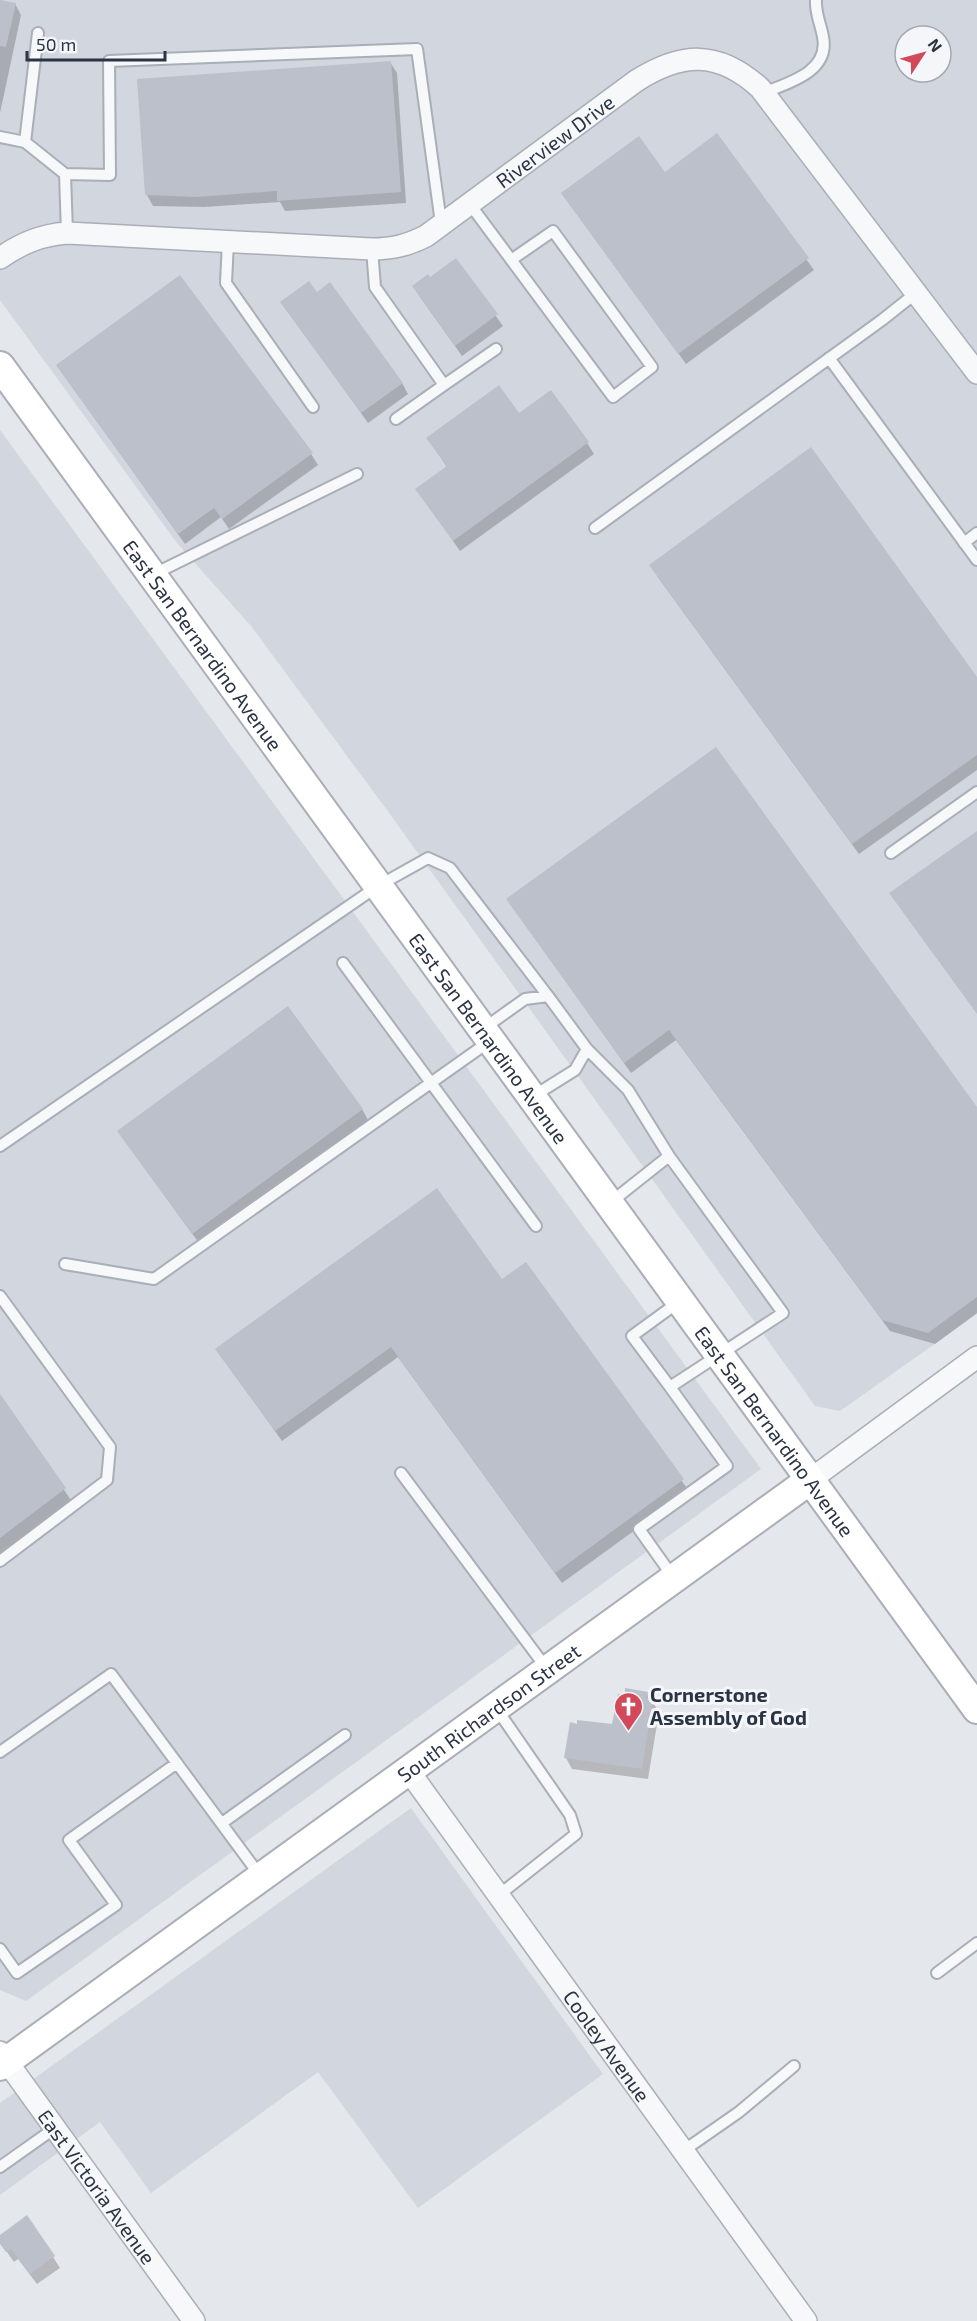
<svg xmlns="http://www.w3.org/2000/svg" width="977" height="2321" font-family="'Exo 2',sans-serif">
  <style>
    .built { fill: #d2d6de; fill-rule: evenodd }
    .shadow { fill: #0003 }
    .building { fill: #bbc0ca }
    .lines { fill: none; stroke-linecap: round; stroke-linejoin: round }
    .lane-casing { stroke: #a9aeb7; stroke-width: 14 }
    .street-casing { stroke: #a9aeb7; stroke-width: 24 }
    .secondary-casing { stroke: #a9aeb7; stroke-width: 32 }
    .lane { stroke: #f7f8fa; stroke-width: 10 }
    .street { stroke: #f7f8fa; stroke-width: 21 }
    .secondary { stroke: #fff; stroke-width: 28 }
    .labels { text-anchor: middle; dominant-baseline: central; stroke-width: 6; stroke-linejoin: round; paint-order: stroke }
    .street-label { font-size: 20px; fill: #2b3445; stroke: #f4f6f9 }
    .poi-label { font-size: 20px; font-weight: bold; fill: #2b3445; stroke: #f4f6f9; text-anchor: start }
  </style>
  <rect width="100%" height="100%" fill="#e4e7ec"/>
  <path class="built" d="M0,0H977V1314L840,1411L815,1406L387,810L251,626L177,543L0,300ZM905,36H941V72H905Z
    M0,430L761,1469L26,2001L0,1990Z
    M411,1808L603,2074L418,2208L318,2072L151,2193L100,2122L0,2195V2103Z"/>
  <path class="shadow" d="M0,1L15,4L21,15L0,113Z
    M390,62L397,73L406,203L285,211L280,202L204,207L153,206L147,195Z
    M717,135L814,270L686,364L563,193L664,174Z
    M456,260L503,326L462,356L420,297L429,279Z
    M282,302L402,383L408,394L368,423Z
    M57,366L311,454L318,465L229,529L221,517L185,544Z
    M587,443L594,454L460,551L417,489L447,467L435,449Z
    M657,576L977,680V770L859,854Z
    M508,900L977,1110V1313L935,1344L890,1331L676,1040L631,1073Z
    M362,1109L368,1120L199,1243L119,1132Z
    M526,1264L689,1491L562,1583L398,1357L282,1441L224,1360L502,1281Z
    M0,1396L73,1503L0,1559Z
    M647,1693L659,1712L648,1779L572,1769L566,1758L613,1726L626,1697Z
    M0,2238L53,2257L60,2268L37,2284L18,2259L14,2262L0,2242Z"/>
  <path class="building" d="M0,0L16,3L6,47L0,46Z
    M391,61L401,192L277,201V191L197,197L145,195L137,79Z
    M717,133L809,258L678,354L561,193L639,136L665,172Z
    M456,258L498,314L455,346L412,286L428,274L430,277Z
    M180,275L313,453L222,519L214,508L178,534L56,365Z
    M309,281L317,292L330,282L403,383L361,413L280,302Z
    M499,385L519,413L551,390L589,442L453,541L415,489L447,466L426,438Z
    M811,447L977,677V755L852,844L649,565Z
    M716,747L977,1107V1297L928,1333L882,1320L669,1030L624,1063L506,899Z
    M977,831V1014L889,893Z
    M288,1006L363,1109L192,1234L117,1131Z
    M437,1188L502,1279L526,1262L684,1479L555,1573L391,1347L275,1431L215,1349Z
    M0,1394L66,1488L0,1538Z
    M625,1688L648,1692L646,1698L653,1699L642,1769L564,1758L570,1722L577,1724V1720L612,1724L618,1694L625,1695Z
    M27,2215L55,2256L30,2274L11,2249L6,2252L0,2244V2235Z"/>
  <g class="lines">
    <defs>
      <path id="lane" d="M763,93C788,83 830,72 823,37C821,25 815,13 816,0
        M0,137L25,142L65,174L67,233
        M25,142L38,33
        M65,174L110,175L109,61L417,49L441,223
        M469,203L613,397L652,367L553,231L511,260
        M228,241L226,283L313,407
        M372,249L375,287L444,385L496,349
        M829,358L977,560
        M396,419L444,385
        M595,528L882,320L916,293
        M964,543L977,533
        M152,575L357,474
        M891,853L977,792
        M343,963L536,1226
        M483,1029L525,999L548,996L587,1049L628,1090L669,1156L611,1202
        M532,1097L575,1070L587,1049
        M0,1146L378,886L428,858L450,868L548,996
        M669,1156L783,1313L670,1387L727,1466L639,1529L673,1577
        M65,1264L154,1279L490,1041
        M0,1296L110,1447L107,1480L0,1561
        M670,1387L632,1336L680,1301
        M401,1473L547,1669
        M496,1708L570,1815L576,1834L499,1895
        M0,1752L111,1674L261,1877
        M222,1823L345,1735
        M0,1949L17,1973L116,1905L69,1840L177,1763
        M937,1973L977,1943
        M683,2151L739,2112L794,2066
        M0,2167L55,2128"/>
      <g id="street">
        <path id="s1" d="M0,258C22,243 41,235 67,233L372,249C393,249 408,245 426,236L636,81C682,52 718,50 760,88L977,373"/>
        <path d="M810,1480L977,1357"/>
        <path id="s2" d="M408,1770L806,2321"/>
        <path id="s3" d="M0,2052L194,2321"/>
      </g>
      <g id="secondary">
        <path id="s4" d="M0,366L977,1709"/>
        <path id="s5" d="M0,2066L810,1480"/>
      </g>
    </defs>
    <use href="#lane" class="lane-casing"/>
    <use href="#street" class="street-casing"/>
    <use href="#secondary" class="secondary-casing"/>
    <use href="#lane" class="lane"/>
    <use href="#street" class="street"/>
    <use href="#secondary" class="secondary"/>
  </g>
  <defs>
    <symbol id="church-pin" viewBox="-11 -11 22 30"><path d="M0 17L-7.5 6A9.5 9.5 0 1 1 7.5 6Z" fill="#d1495b" stroke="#f4f6f9"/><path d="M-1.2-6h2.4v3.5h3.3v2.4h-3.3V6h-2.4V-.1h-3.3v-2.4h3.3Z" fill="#fff"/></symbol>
  </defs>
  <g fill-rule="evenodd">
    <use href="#church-pin" x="612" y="1690" width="33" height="45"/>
  </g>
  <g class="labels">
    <g class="street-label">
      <text stroke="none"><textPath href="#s1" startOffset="594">Riverview Drive</textPath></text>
      <text stroke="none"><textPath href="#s4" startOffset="345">East San Bernardino Avenue</textPath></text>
      <text stroke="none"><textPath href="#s4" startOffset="831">East San Bernardino Avenue</textPath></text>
      <text stroke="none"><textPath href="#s4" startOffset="1317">East San Bernardino Avenue</textPath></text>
      <text stroke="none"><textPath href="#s5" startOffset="603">South Richardson Street</textPath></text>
      <text stroke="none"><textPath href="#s2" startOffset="340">Cooley Avenue</textPath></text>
      <text stroke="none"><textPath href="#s3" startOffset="166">East Victoria Avenue</textPath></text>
    </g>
    <g class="poi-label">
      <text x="650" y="1694">Cornerstone<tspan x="650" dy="23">Assembly of God</tspan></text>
    </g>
  </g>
  <g transform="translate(923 54) rotate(54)"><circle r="28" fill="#f4f6f9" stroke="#a4a8b1" stroke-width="1.5"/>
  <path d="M0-4.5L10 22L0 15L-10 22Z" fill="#d1495b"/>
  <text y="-9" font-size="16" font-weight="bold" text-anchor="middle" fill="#2b3445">N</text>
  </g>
  <path d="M27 51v9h138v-9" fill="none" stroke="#2b3445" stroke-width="3"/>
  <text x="36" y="51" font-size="18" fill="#2b3445" stroke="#f4f6f9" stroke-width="4.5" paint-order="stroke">50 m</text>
</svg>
